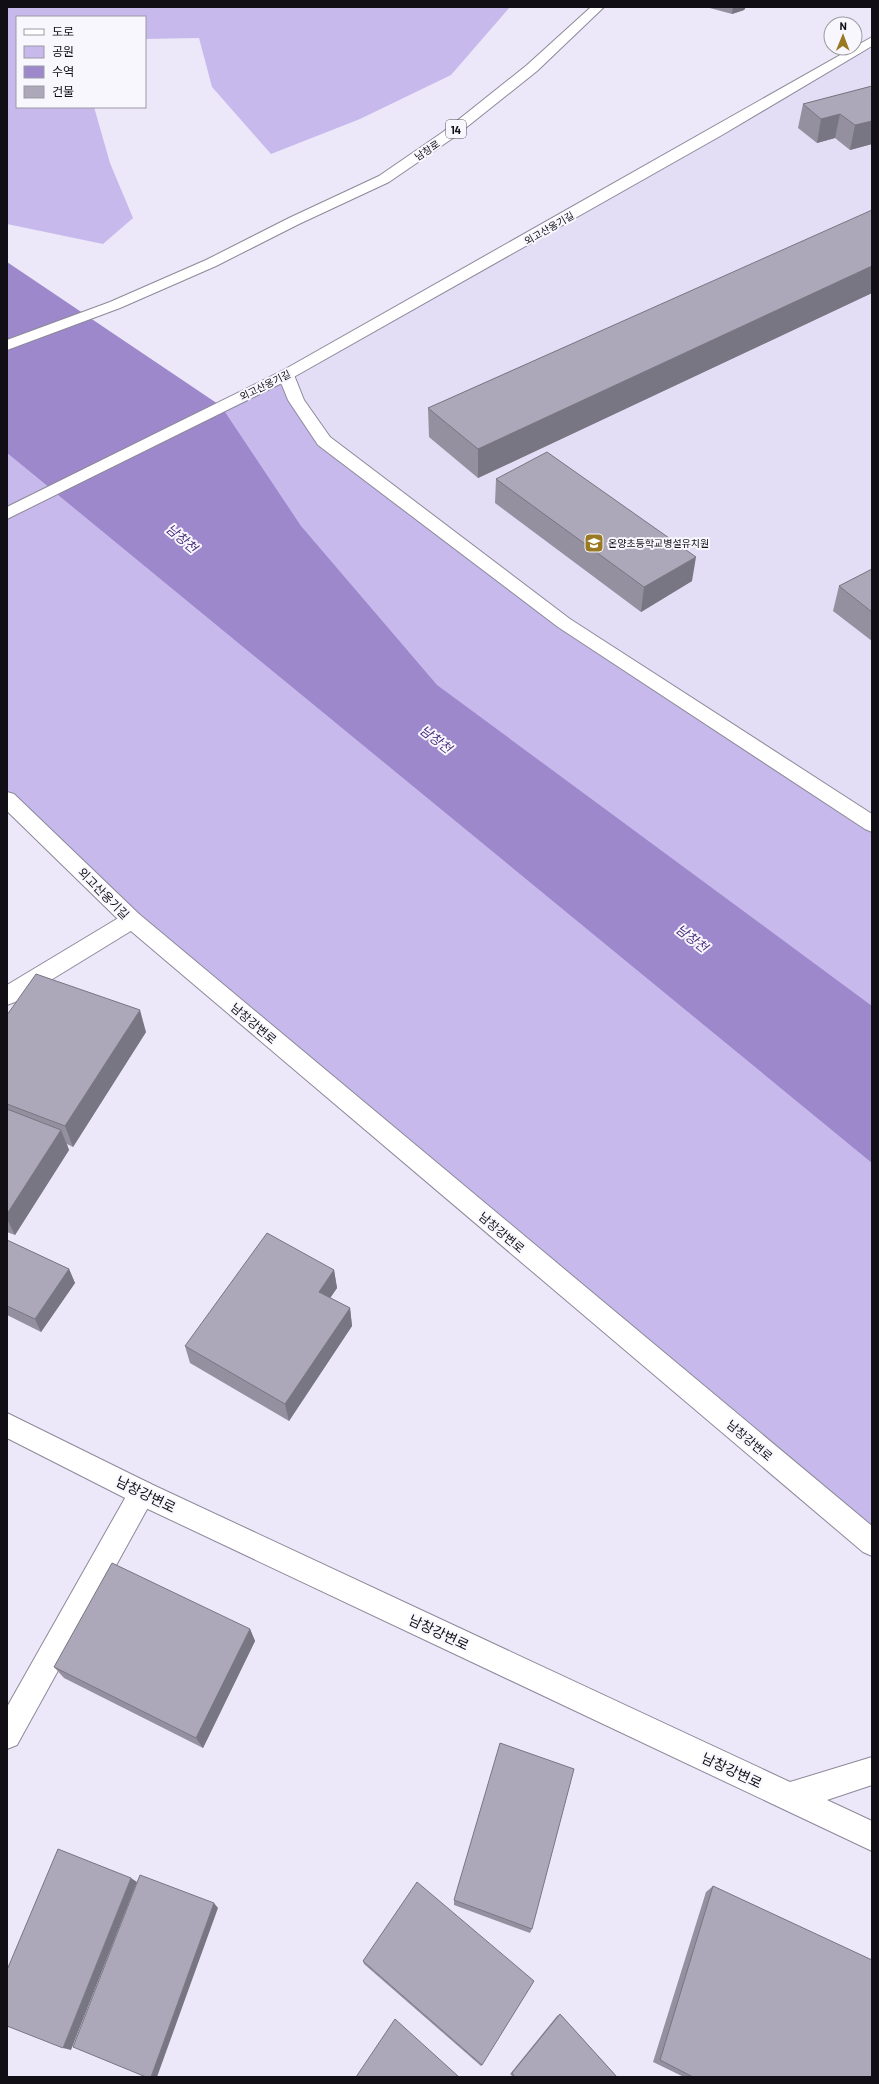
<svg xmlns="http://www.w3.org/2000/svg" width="879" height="2084" font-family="Barlow,'Noto Sans KR',sans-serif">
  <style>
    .built { fill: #e3ddf6 }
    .green { fill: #c7b9ec }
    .water { fill: #9c88cb }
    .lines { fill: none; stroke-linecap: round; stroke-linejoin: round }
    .minor-casing { stroke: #8d8999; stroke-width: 2 }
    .tertiary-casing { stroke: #8d8999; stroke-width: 2 }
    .secondary-casing { stroke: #8d8999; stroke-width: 2 }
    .primary-casing { stroke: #8d8999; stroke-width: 2 }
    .minor { fill: #fff; fill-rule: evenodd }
    .tertiary { fill: #fff; fill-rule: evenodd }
    .secondary { fill: #fff; fill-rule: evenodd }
    .primary { fill: #fff; fill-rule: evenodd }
    .wall { fill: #94909f }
    .shaded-wall { fill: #787682 }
    .building { fill: #aca8b9; stroke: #787682 }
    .labels { text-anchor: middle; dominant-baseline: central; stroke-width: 4; stroke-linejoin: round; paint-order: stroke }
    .far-street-label { font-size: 10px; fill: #110f15; stroke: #f9f7fe }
    .far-poi-label { font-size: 10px; fill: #110f15; stroke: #f9f7fe; text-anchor: start }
    .shield { fill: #f9f7fe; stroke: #57555b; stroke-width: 1 }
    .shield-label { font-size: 11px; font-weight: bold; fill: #110f15 }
    .street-label { font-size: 12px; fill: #110f15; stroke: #f9f7fe }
    .water-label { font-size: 13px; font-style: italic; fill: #4c2e7d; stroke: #f9f7fe }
    .near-street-label { font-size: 14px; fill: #110f15; stroke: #f9f7fe }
  </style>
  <rect width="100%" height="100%" fill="#ece8fa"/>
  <path class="built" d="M872,40V828L564,623L324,441L286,375Z"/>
  <path class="green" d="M7,7H510L451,75L360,119L271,154L212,87L199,38L145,39V17H17V107H94L110,163L133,218L103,244L7,224Z
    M286,375L324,441L564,623L872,828V1543L132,920L7,799V453L53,491Z"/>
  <path class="water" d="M7,262L221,406L301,526L437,685L872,1006V1163L7,453Z"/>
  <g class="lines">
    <defs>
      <path id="minor" d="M286,370L292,372L294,375L304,400L330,437L570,619L872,814V832L865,829L558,627L318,445L288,400L278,375L280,372Z
        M132,912L139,914L142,920L139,926L15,1002L7,1005V985L125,914Z
        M142,1480L151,1484L155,1493L151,1502L17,1745L7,1749V1707L133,1484Z"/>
      <path id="tertiary" d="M7,792L14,794L139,914L872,1526V1556L863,1552L125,926L7,811Z
        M7,1413L151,1484L790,1782L872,1757V1785L827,1800L872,1821V1851L133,1502L7,1438Z"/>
      <path id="secondary" d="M872,37V46L722,135L292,378L7,519V507L280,372Z"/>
      <path id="primary" d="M591,7H604L537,71L453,138L389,182L299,224L216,266L120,308L7,350V340L110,302L206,260L289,218L379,176L443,132L527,65Z"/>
    </defs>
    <use href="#minor" class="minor-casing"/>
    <use href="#tertiary" class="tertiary-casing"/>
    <use href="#secondary" class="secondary-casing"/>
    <use href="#primary" class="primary-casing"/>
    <use href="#minor" class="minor"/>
    <use href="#tertiary" class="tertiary"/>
    <use href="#secondary" class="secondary"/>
    <use href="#primary" class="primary"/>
  </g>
  <path class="wall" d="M706,7H746L744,10L732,14Z
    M872,86V144L850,150L835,138L817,143L798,128L803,104Z
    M872,211V293L478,478L429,437L428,408Z
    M496,479L692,581L641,612L495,503Z
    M872,569V641L833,611L839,586Z
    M7,1015L146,1032L73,1147L67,1144L69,1150L15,1235L7,1232Z
    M7,1240L69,1269L75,1283L41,1332L7,1315Z
    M334,1270L337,1288L330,1298L350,1308L352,1326L289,1421L190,1363L185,1346Z
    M250,1629L255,1641L203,1748L64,1678L54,1667Z
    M713,1886L872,2077H684L653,2062L706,1892Z
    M454,1900L532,1929L530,1933L454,1905Z
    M363,1961L482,2065L481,2066L364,1964Z
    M560,2014L617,2077H513L510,2074L557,2016Z"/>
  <path class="shaded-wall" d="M733,7H746L744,10L732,14Z
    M840,114L835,138L817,143L821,119Z
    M872,121V144L850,150L855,125Z
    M872,266V293L478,478V449Z
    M696,557L692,581L641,612L644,587Z
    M140,1010L146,1032L73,1147L65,1126Z
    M61,1130L69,1150L15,1235L7,1219V1214Z
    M69,1269L75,1283L41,1332L35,1319Z
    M334,1270L337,1288L322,1310L319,1292Z
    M350,1308L352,1326L289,1421L285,1404Z
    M250,1629L255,1641L203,1748L196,1738Z
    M131,1878L137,1882L71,2050L63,2048Z
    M214,1903L218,1908L157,2077H151Z"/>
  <path class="building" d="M872,86V121L855,125L840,114L821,119L803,104Z
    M872,210V266L478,449L428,408Z
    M547,452L696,557L644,587L496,479Z
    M872,569V612L839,586Z
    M36,974L140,1010L65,1126L7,1104V1015Z
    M7,1109L61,1130L7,1214Z
    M267,1233L334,1270L319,1292L350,1308L285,1404L185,1346Z
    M7,1240L69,1269L35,1319L7,1306Z
    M112,1563L250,1629L196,1738L54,1667Z
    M500,1743L574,1769L532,1929L454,1900Z
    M58,1849L131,1878L63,2048L7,2026V1970Z
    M140,1875L214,1903L151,2077H146L73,2047Z
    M417,1882L534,1981L482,2065L363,1961Z
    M713,1886L872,1960V2077H693L660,2060Z
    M560,2014L617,2077H515L512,2073Z
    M395,2019L459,2077H356Z"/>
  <defs>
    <symbol id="school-square" viewBox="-11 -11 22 22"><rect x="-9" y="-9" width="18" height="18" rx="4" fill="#997922" stroke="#f9f7fe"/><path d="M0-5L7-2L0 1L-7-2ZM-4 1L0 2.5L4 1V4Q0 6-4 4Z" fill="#fff"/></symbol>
  </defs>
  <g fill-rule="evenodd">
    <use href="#school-square" x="583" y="532" width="22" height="22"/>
  </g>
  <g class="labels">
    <g class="far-street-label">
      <text transform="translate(427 150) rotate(-34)">남창로</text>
      <text transform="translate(549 228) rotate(-30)">외고산옹기길</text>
      <text transform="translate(265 385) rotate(-26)">외고산옹기길</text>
    </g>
    <g class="far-poi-label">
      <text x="608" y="543">온양초등학교병설유치원</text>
    </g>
    <rect class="shield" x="446" y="120" width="20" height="18" rx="3"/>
    <g class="shield-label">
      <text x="456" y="129">14</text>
    </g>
    <g class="street-label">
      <text transform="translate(104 893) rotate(45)">외고산옹기길</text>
      <text transform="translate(254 1023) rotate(40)">남창강변로</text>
      <text transform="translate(502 1232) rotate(40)">남창강변로</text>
      <text transform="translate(750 1440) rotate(40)">남창강변로</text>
    </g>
    <g class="water-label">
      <text transform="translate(182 538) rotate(40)">남창천</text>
      <text transform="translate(436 739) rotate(38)">남창천</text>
      <text transform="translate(692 938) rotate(38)">남창천</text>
    </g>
    <g class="near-street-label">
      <text transform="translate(146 1494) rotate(26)">남창강변로</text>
      <text transform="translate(439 1632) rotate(25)">남창강변로</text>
      <text transform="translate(732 1770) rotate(25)">남창강변로</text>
    </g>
  </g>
  <rect width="879" height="2084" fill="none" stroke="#110f15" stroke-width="16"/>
  <rect x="16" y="16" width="130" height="92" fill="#f9f7fe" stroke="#9c9aa1"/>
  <rect x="24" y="29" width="20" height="6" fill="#ffffff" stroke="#9c9aa1"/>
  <text x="52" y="36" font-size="12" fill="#110f15">도로</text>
  <rect x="24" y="46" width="20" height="12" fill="#c7b9ec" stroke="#9c9aa1"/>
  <text x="52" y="56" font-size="12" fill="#110f15">공원</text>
  <rect x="24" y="66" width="20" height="12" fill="#9c88cb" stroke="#9c9aa1"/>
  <text x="52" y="76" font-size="12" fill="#110f15">수역</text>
  <rect x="24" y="86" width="20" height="12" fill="#aca8b9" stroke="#9c9aa1"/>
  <text x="52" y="96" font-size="12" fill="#110f15">건물</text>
  <g transform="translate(843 36) rotate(1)"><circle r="19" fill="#f9f7fe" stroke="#9c9aa1"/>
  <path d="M0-3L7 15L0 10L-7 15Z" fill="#997922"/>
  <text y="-6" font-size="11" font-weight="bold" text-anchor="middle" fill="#110f15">N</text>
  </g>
</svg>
